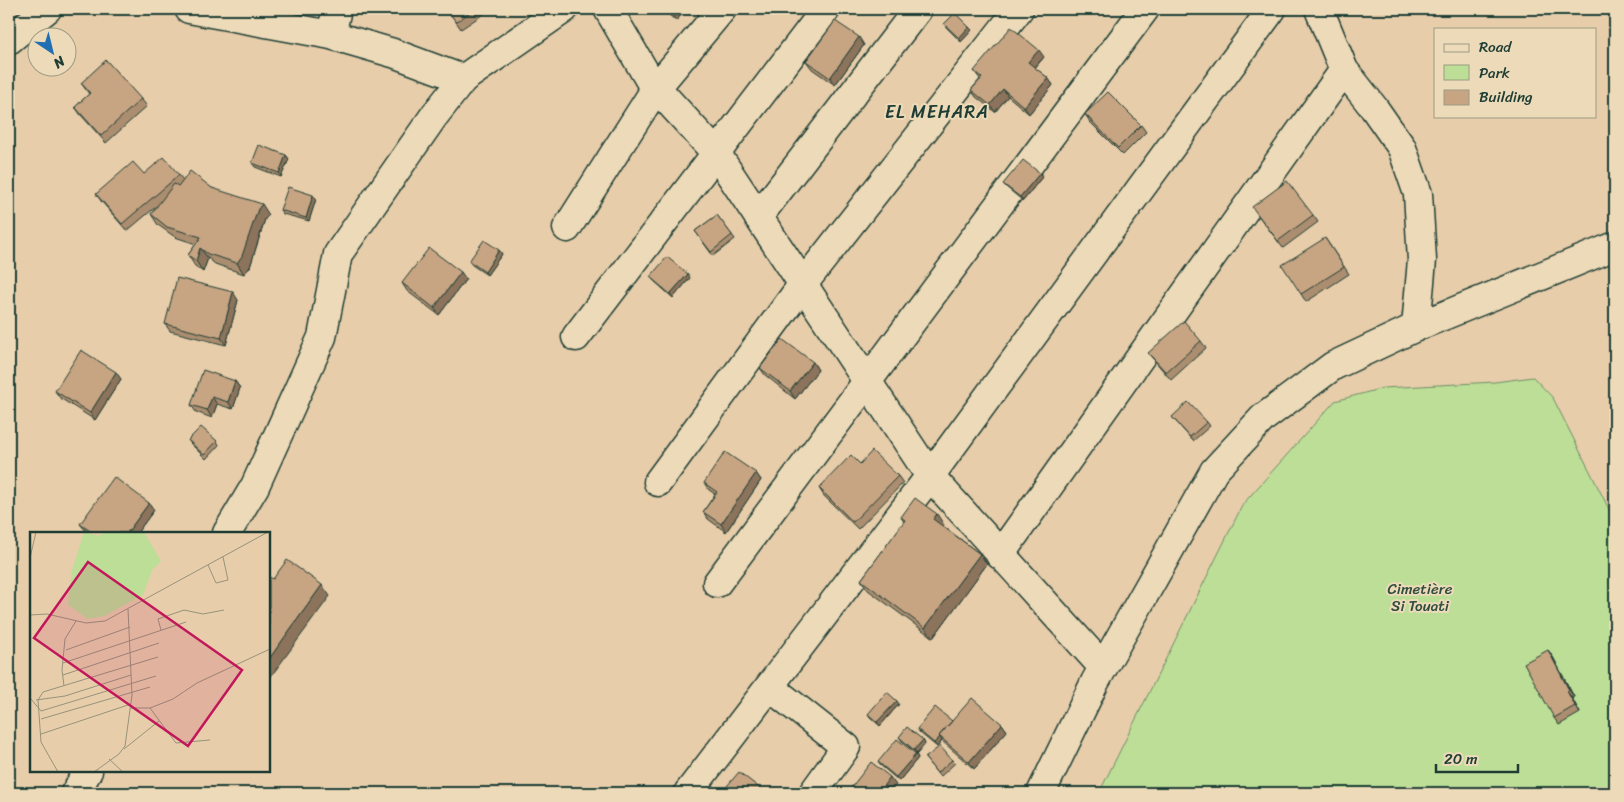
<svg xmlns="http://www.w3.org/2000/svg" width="1624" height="802" font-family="Sriracha,sans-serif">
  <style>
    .green { fill: #bcde97; stroke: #6e8e66 }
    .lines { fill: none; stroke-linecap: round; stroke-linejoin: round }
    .minor-casing { stroke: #1f3d34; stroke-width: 31 }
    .secondary-casing { stroke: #1f3d34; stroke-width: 31 }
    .minor { stroke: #eddab8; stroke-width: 28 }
    .secondary { stroke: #eddab8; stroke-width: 28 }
    .wall { fill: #ab8d70; stroke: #1f3d34 }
    .shaded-wall { fill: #8b735b; stroke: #1f3d34 }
    .building { fill: #c7a482; stroke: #1f3d34 }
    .labels { text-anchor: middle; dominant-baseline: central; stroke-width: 4; stroke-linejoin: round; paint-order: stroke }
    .park-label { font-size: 15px; fill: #2f4d3e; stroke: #eddab8 }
    .quarter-label { font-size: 18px; letter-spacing: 1px; fill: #1f3d34; stroke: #eddab8 }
    .inset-road { fill: none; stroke: #97937b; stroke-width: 1 }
    .view { fill: #c2185b; fill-opacity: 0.15; stroke: #c2185b; stroke-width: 2.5 }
    .inset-edge { fill: none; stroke: #1f3d34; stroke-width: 2.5 }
  </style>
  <rect width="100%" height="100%" fill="#e7cdaa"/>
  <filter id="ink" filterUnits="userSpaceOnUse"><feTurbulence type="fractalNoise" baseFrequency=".02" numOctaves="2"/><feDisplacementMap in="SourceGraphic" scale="10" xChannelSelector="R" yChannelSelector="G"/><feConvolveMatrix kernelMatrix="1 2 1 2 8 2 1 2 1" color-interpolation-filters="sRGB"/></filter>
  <g filter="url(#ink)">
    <path class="green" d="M1533,377L1553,398L1615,521V793H1099L1243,504L1335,401L1383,388L1495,382Z"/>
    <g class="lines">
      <defs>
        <path id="minor" d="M189,9L331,35L393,53L463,79
          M608,9L650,81L716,153L930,476L1103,667
          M1319,9L1344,70L1374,108L1402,148L1418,194L1422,260L1416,327
          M331,35L337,9
          M9,40L47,9
          M758,217L918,9
          M567,228L656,88L722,9
          M576,337L826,9
          M658,482L803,284L1019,9
          M227,533L255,486L322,337L338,254L434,116L463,79L564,9
          M1000,555L1344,70
          M717,583L1145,9
          M770,687L846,747L813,793
          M75,793L88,771
          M688,793L930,476L1272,9"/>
        <path id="secondary" d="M1041,793L1095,682L1214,471L1263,418L1333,366L1416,327L1615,246"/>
      </defs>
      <use href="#minor" class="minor-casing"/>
      <use href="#secondary" class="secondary-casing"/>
      <use href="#minor" class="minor"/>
      <use href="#secondary" class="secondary"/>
    </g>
    <path class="wall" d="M447,9H491L461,29Z
      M662,9H686L676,21Z
      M944,24L969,27L972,30L961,42L947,28Z
      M864,45L835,85L812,69L806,61Z
      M1044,57L1035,68L1048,78L1053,85L1029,114L1008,96L995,112L976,97L971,90L980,79L974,71Z
      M81,83L141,99L147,106L106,143L80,114L75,107L89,94Z
      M1085,114L1141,125L1146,132L1123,155L1090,122Z
      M286,155L289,159L281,177L255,167L252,163Z
      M1040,173L1042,177L1023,201L1006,187L1003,184Z
      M144,174L179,175L183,180L212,188L269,215L265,219L250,267L244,274L215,264L208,258L203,272L195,266L188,255L196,244L175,237L158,225L151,214L158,205L127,231L101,201L96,194Z
      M316,199L309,221L283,214L280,210Z
      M1257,214L1313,215L1318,222L1283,248Z
      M717,215L735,239L713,256L695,231Z
      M1325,238L1349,274L1306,302L1301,294Z
      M499,250L502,254L487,275L472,265L469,261Z
      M650,277L690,278L673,298L653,280Z
      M466,279L439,315L407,291L402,283Z
      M238,300L226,345L170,331L165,324Z
      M1201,341L1206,348L1171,380L1154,360L1148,353Z
      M813,362L818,370L795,399L765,375L760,368Z
      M121,379L95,420L60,398L55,391Z
      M235,381L240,388L233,409L217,404L212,418L196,412L191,405Z
      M1172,417L1207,422L1210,426L1193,441Z
      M188,440L217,441L219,445L206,459L191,444Z
      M860,464L898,476L903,483L858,529L824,496L819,488Z
      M756,473L761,480L726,532L708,519L703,512L715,494L709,490L704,483Z
      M149,503L154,510L137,533H88L86,531L80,524Z
      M901,517L944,525L943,526L980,554L987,564L933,638L868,590L861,580L904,522Z
      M1548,650L1553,657L1574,697L1572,698L1580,713L1559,725L1554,718Z
      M899,704L880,726L870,717L868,714Z
      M952,721L1002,724L1007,731L974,769L942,741L937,747L920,733L917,729Z
      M899,737L923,740L925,744L917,754L902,741Z
      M916,754L918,758L899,781L880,765L878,762Z
      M925,758L952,760L955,763L940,777Z"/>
    <path class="shaded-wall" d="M670,9H686L676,21L669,10Z
      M969,27L972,30L961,42L959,38Z
      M859,37L864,45L835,85L830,78Z
      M1039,50L1044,57L1033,69L1028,62Z
      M1048,78L1053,85L1029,114L1024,107Z
      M1003,89L1008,96L995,112L990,105Z
      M286,155L289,159L281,177L279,173Z
      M1040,173L1042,177L1023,201L1020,197Z
      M313,195L316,199L309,221L306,218Z
      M262,204L269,215L265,219L250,267L244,274L237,263L258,209Z
      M200,248L208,258L203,272L196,261Z
      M499,250L502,254L487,275L485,272Z
      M461,272L466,279L439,315L434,308Z
      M688,274L690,278L673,298L670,294Z
      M233,292L238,300L226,345L221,338Z
      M813,362L818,370L795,399L790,391Z
      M116,372L121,379L95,420L90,413Z
      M235,381L240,388L233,409L228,402Z
      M212,397L217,404L212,418L207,410Z
      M756,473L761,480L726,532L721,524Z
      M149,503L154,510L137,533H127Z
      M937,514L944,525L941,530L933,519Z
      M980,554L987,564L933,638L925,628Z
      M322,585L330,596L269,679V659Z
      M1548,650L1553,657L1574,697L1569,690Z
      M1567,691L1572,698L1580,713L1575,706Z
      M897,701L899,704L880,726L877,722Z
      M1002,724L1007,731L974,769L969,762Z
      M940,737L942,741L937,747L934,743Z
      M923,740L925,744L917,754L914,750Z
      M916,754L918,758L899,781L896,777Z
      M890,777L896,785L889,793H878Z"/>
    <path class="building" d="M447,9H475L456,22Z
      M955,13L969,27L959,38L944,24Z
      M835,21L859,37L830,78L806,61Z
      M1011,27L1039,50L1028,62L1048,78L1024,107L1003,89L990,105L971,90L982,78L974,71Z
      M106,60L141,99L101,136L75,107L90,93L81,83Z
      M1108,92L1141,125L1118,148L1085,114Z
      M259,145L286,155L279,173L252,163Z
      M164,157L179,175L122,224L96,194L133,162L144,174Z
      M1023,160L1040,173L1020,197L1003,184Z
      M190,171L212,188L262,204L258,209L242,256L237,263L208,254L200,248L196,261L188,255L201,237L167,227L151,214L174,184L179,186Z
      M1287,181L1313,215L1278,241L1252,207Z
      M288,187L313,195L306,218L280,210Z
      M717,215L732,235L711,252L695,231Z
      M1325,238L1344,267L1301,294L1282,265Z
      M484,240L499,250L485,272L469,261Z
      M429,248L461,272L434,308L402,283Z
      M667,257L688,274L670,294L650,277Z
      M177,278L233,292L221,338L165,324Z
      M1184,321L1201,341L1166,372L1148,353Z
      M782,339L813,362L790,391L760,368Z
      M81,350L116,372L90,413L55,391Z
      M203,370L235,381L228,402L212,397L207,410L191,405Z
      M1188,402L1207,422L1190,437L1172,417Z
      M201,427L217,441L204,455L188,440Z
      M872,451L898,476L853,522L819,488L851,455L860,464Z
      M725,452L756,473L721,524L703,512L717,492L704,483Z
      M114,477L149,503L127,533H93L80,524Z
      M915,498L937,514L933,519L980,554L925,628L861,580L905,520L901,517Z
      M287,560L322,585L269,659V577L273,579Z
      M1548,650L1569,690L1567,691L1575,706L1554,718L1524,663Z
      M887,692L897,701L877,722L868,714Z
      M972,698L1002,724L969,762L939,736Z
      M935,707L952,721L939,736L940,737L934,743L917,729Z
      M907,727L923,740L914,750L899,737Z
      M897,739L916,754L896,777L878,762Z
      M940,746L952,760L937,773L925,758Z
      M871,762L890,777L878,793H847Z
      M739,772L766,793H721Z"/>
  </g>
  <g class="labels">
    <g class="park-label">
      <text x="1420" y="589">Cimetière<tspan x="1420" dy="17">Si Touati</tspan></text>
    </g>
    <g class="quarter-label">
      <text x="937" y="112">EL MEHARA</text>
    </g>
  </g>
  <g transform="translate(30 532)">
    <rect width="240" height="240" fill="#e7cdaa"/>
    <path d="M54,0L69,4L75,0H114L131,29L122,38L113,63L74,84L58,87L38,73L42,39Z" fill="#bcde97"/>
    <path class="inset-road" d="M0,26L6,0M178,33L186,51L198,48L193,25M0,83L17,82L56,91L75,89L238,0M131,98L128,87L154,78L173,82L194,78M36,118L100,95M33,131L156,90M33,143L129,111M34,154L32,138L35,107L46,89M1,167L11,179L126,144M6,168L35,164L101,143M101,176H120L143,167L167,151L240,117M120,176L146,211L180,208M11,187L120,155M11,202L101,172M94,217L129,189M79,227L93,240M28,240L11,210L8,168L13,160L128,125M64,240L89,222L95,214L102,163L98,77"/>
    <path class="view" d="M58,30L212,138L158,214L4,106Z"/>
    <rect width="240" height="240" class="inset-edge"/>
  </g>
  <rect width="1624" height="802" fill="none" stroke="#eddab8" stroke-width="30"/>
  <rect x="15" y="15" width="1594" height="772" fill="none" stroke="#1f3d34" stroke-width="2" filter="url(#ink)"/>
  <rect x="1434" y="28" width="162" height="90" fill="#eddab8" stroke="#9b9b83"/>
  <rect x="1444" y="44" width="25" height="8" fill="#eddab8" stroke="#9b9b83"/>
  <text x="1479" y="52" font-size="15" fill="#1f3d34">Road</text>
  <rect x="1444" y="65" width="25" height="15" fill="#bcde97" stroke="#9b9b83"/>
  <text x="1479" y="78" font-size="15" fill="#1f3d34">Park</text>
  <rect x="1444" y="90" width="25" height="15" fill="#c7a482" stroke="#9b9b83"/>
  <text x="1479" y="102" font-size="15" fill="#1f3d34">Building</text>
  <g transform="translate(52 52) rotate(145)"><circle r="24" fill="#eddab8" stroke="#9b9b83"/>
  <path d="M0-4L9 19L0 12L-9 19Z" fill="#1f6fb2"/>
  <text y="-8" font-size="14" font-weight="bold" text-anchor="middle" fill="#1f3d34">N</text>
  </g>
  <path d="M1436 764v8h82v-8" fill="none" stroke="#1f3d34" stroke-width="2.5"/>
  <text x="1444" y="764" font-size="15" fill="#1f3d34" stroke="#eddab8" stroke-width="4" paint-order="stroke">20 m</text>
</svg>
